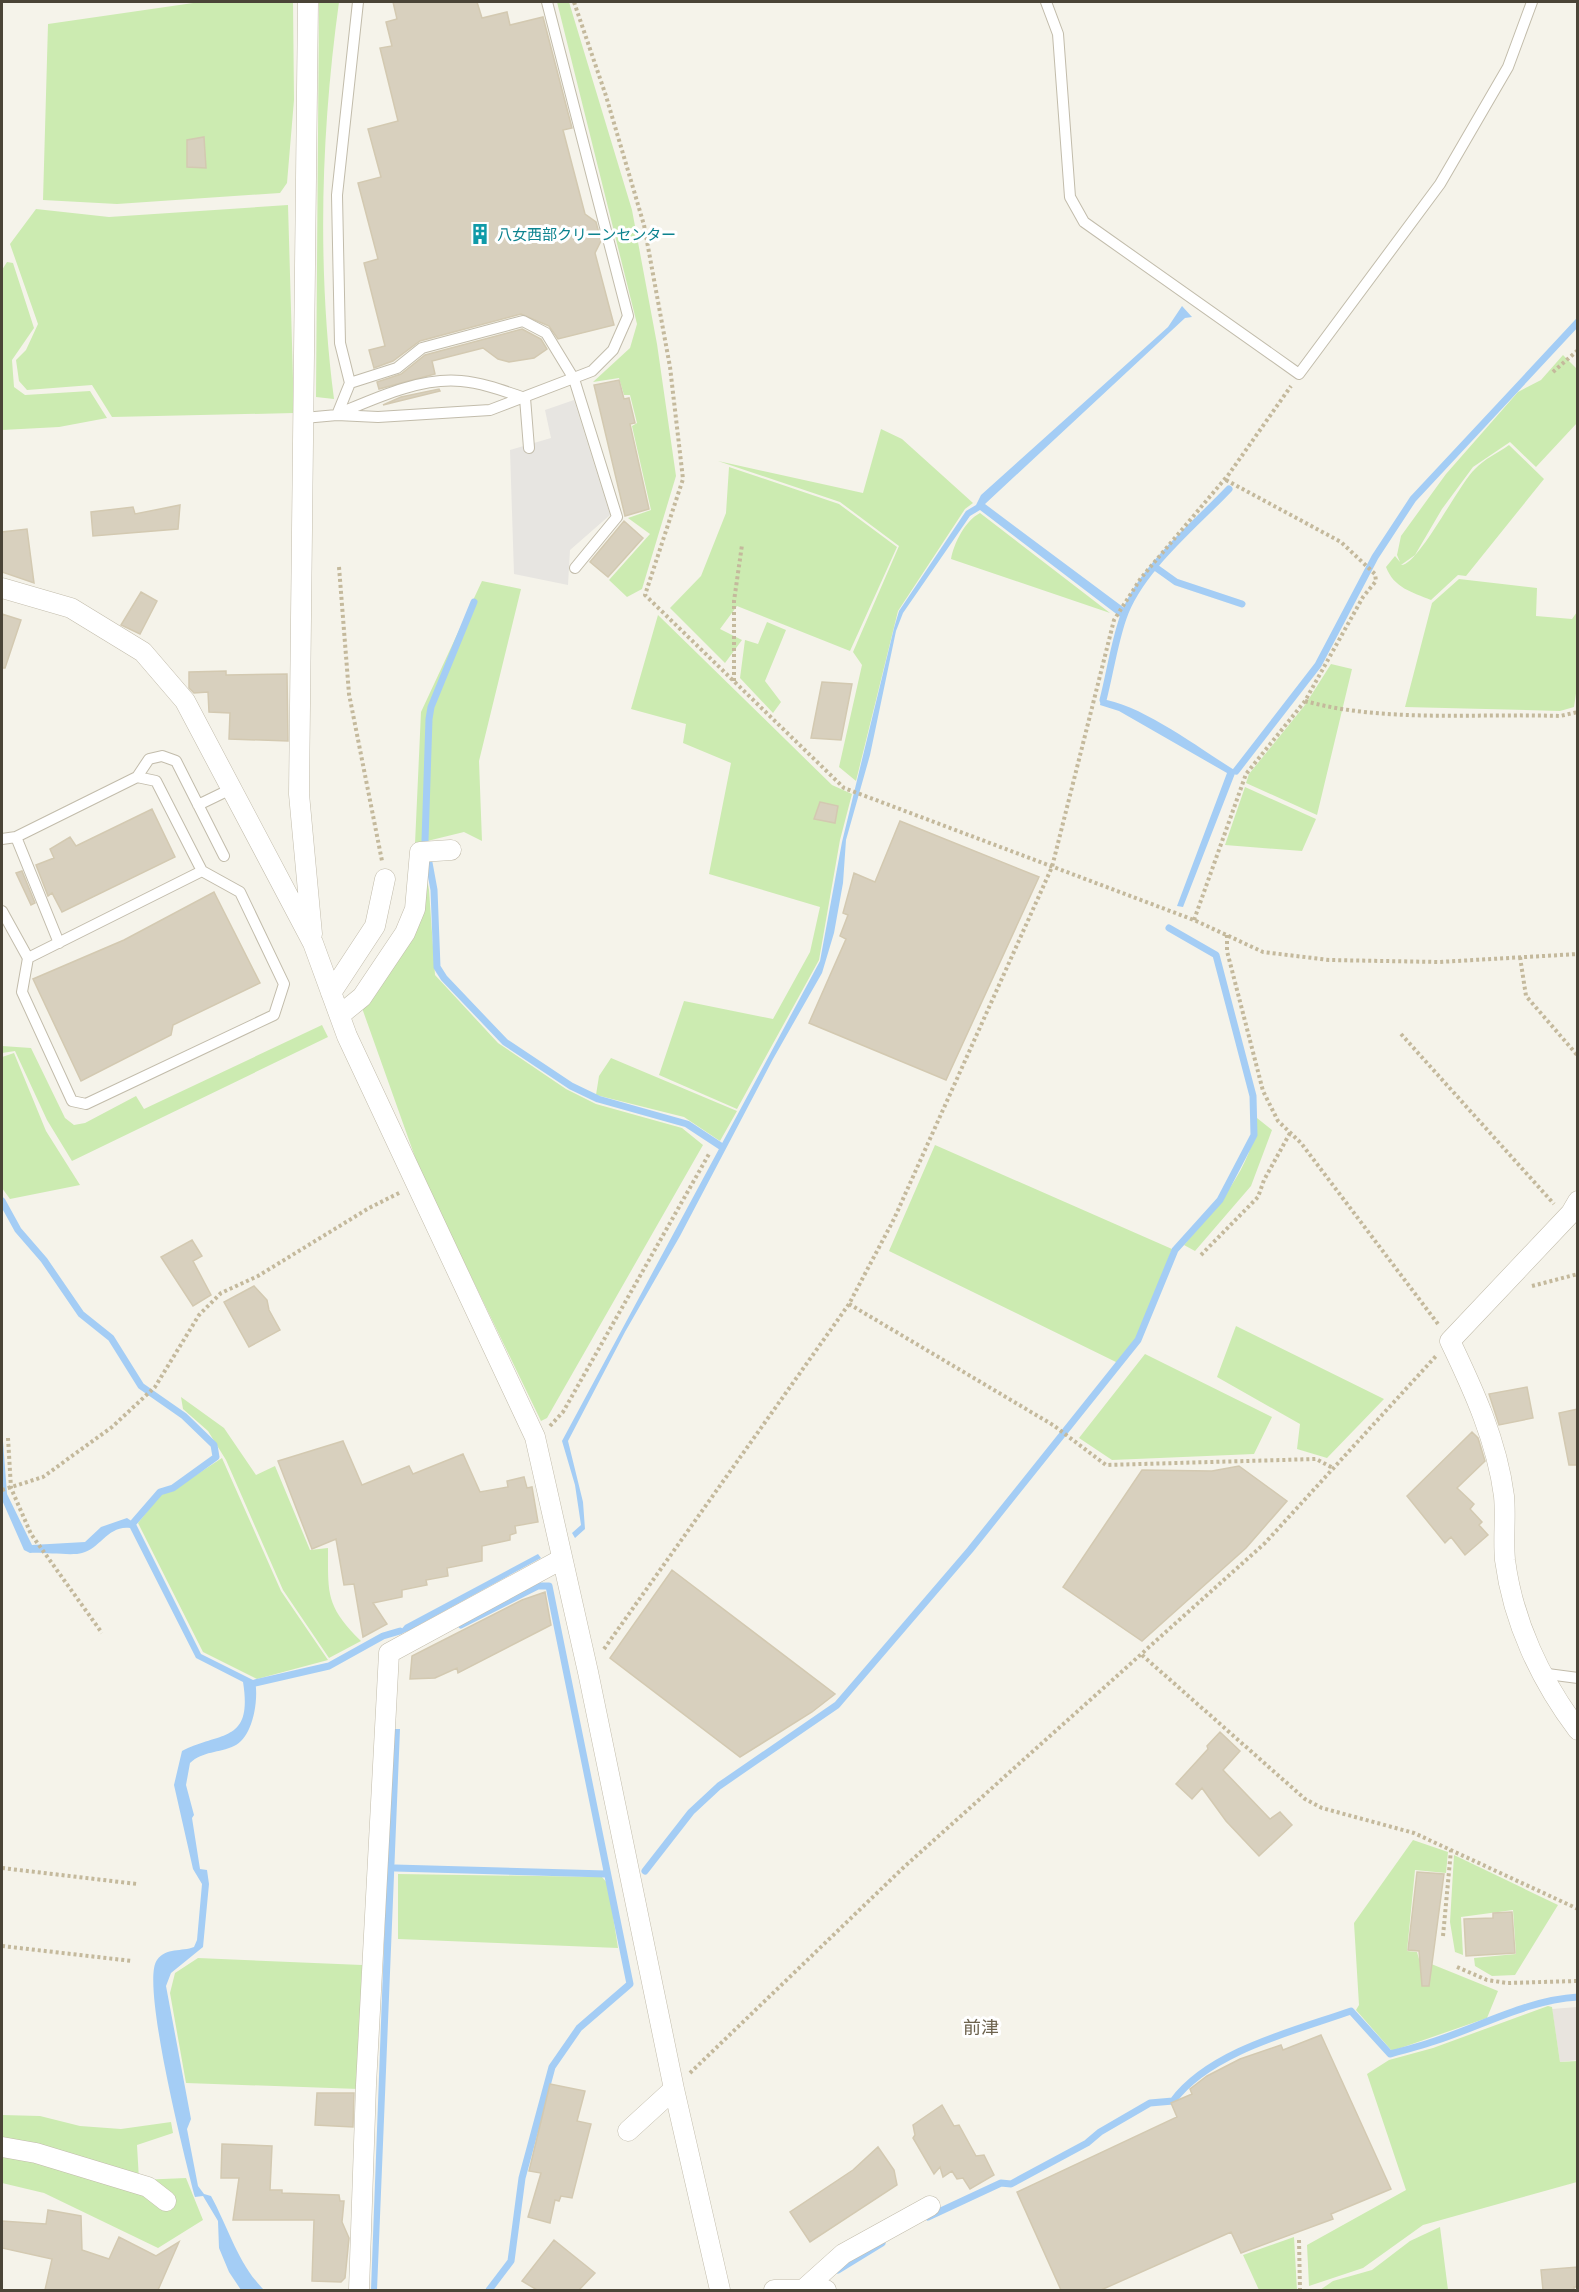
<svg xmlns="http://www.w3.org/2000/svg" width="1579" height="2292" font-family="'PT Sans','Noto Sans JP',sans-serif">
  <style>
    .industrial { fill: #e8e4de }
    .green { fill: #ccebb1 }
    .parking { fill: #e7e5e1 }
    .water { fill: #a4cdf5 }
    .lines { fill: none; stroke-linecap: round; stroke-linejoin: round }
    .stream { stroke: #a4cdf5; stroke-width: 7 }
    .building { fill: #d8d0be; stroke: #d3c9b1; stroke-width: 1.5 }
    .lane-casing { stroke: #c2bcab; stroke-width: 12 }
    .street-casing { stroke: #c2bcab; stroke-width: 21 }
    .path { stroke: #c4b99c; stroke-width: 4; stroke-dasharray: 3 3; stroke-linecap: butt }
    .lane { stroke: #fff; stroke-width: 10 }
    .street { stroke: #fff; stroke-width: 20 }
    .labels { text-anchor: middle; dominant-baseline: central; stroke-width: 6; stroke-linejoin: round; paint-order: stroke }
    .culture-label { font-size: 15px; fill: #0d838f; stroke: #fff; text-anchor: start }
    .quarter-label { font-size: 18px; fill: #6d634e; stroke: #fff }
  </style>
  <rect width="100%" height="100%" fill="#f5f3ea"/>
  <path class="industrial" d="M1577,2007V2060L1560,2062L1552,2009Z"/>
  <path class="green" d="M200,2H293L294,100L287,183L280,193L117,204L43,200L48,24Z
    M319,2H339C321,132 317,268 334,399L316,397Z
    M557,2H569L632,210L657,344L676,476L642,589L627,597L609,580L650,534L628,518L651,510L632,426L637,423L630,395H624L619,378L593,382L630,348L637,324Z
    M288,205L294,413L112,417L92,385L27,390L19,381L16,360L26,350L38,324L10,244L36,209L109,217Z
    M7,262L13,263L34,328L12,360L14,387L25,395L90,391L107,418L59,427L2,430V270Z
    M1563,355L1577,369V423L1536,467L1510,442L1473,467L1442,509L1415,555L1401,565C1418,566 1458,485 1475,469C1484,459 1498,453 1509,445L1544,479L1466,576L1458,575L1431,600C1412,592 1394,588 1386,567L1395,556L1400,562L1397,555L1401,536L1446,474L1518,392L1541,380Z
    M881,429L902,439L973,503L965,509L898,611L856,781L839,767L862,665L853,652L899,546L840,502L718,461L863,493Z
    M729,467L839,504L897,547L850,651L737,606L720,629L742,640L725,663L670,608L701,576L726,513Z
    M980,513L1110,613L951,559C954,543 965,521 980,513Z
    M1459,579L1537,588L1536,616L1572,619L1577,612L1578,680L1574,707L1560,711L1405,707L1432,603Z
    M482,581L521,589L479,761L482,841L464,832L415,844L421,712Z
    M658,615L832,785L852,794L840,840L819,960L737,1109L659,1075L684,1001L773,1019L810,952L820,907L709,874L731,763L683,743L686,724L631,709Z
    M767,622L786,630L765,681L781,702L773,713L740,678L745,640L758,644Z
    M1331,664L1352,669L1317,815L1246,783L1249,774L1305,705Z
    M1245,787L1316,819L1302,851L1225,845Z
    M425,869L429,890L435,975L498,1043L566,1089L596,1104L682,1128L703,1145L547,1418L541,1421L420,1171L362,1008Z
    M322,1025L328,1037L72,1161L47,1120L15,1051L2,1053V1046L31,1048L65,1118L74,1125L85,1123L136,1096L144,1109Z
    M14,1053L46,1131L80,1185L10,1199L2,1188V1057Z
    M611,1058L737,1111L720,1141L684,1117L596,1095L599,1076Z
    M1257,1118L1272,1130L1251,1186L1195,1251L1184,1245C1215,1209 1253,1168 1257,1118Z
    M935,1145L1172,1249L1137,1339L1118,1363L889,1251Z
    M1236,1326L1384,1399L1327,1458L1297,1449L1300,1424L1217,1377Z
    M1145,1354L1272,1417L1254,1454L1112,1460L1079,1438Z
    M181,1397L224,1428L256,1475L275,1466L310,1550L328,1548C328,1595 326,1606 361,1641L329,1658L283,1590L226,1460L208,1431L183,1409Z
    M222,1458L281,1591L328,1660L257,1679L203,1652L138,1523L161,1494L173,1490Z
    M1413,1840L1448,1852L1446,1873L1415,1870L1407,1951L1417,1952L1419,1959L1498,1991L1487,2018L1392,2051L1356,2010L1359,2005L1354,1923Z
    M1454,1855L1558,1905L1515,1975L1492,1976L1475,1966L1474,1958L1516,1954L1513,1910L1461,1917L1463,1955L1455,1952L1450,1922Z
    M398,1874L602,1877L608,1884L618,1948L398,1939Z
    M198,1958L362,1965L359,2089L186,2083L170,1993L175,1973Z
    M1548,2006L1552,2007L1560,2062L1577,2061V2182L1423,2225L1363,2268L1309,2286L1307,2245L1406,2190L1367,2074L1389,2060L1433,2048Z
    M2,2115L40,2116L80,2126L121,2129L171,2122L173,2133L137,2145L139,2180L186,2178L203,2220L158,2248L44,2193L2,2183Z
    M1440,2227L1448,2290H1320L1333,2281L1372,2270L1410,2241Z
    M1294,2237L1297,2290H1259L1243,2255Z"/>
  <path class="parking" d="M574,400L610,515L570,550L568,585L514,574L510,450L551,438L545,410Z"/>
  <path class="water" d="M1182,306L1192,317L1185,318L985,504L1127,610L1123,619L980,510L970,516L903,613L896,631L870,755L846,840L843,883L834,933L822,973L773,1059L680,1236L625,1332L568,1441L583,1502L585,1529L575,1538L572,1533L581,1525L575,1485L562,1441L820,961L842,842L894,628L899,611L966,511L976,505L981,495L1168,327Z
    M1101,699C1141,704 1200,749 1236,771L1183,907L1177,906L1227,773L1119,711L1100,705Z
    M2,1428L7,1494L32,1545L85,1542L101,1527L127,1518L136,1524L201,1654L255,1681C259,1699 253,1738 234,1746C219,1753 203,1751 190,1763L186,1785L194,1815L192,1818L200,1869L207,1870L209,1884L203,1947L171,1973L166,1986L191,2119L187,2129L198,2186L204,2194L211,2196C229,2229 238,2264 264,2290H241L229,2272L219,2248L218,2221L203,2196L195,2197C186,2163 140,1982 157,1960C166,1947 182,1952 194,1947L197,1940L202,1884L193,1869L174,1785L182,1751C220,1731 253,1744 243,1682L196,1658L130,1528C108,1525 100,1549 82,1553C73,1556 43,1552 30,1553L24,1550L2,1500Z
    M538,1554L541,1558L408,1631L403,1633L400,1631L405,1625Z
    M392,1729H400L377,2290H371Z"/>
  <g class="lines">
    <path class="stream" d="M1155,567L1176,582L1242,604
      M474,602L431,707L429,719L425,841L434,890L437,967L444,978L505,1042L571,1086L598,1099L687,1124L722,1147
      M1103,700C1110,673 1114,644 1123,618C1139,570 1195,525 1229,489
      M1236,771L1318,665L1375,557L1413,499L1578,322
      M2,1201L18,1230L44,1260L81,1314L111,1338L141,1386L184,1416L214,1445L216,1457L173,1488L160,1492L134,1522
      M461,1625L538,1586H549L630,1984L579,2028L552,2067L522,2178L511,2261L489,2290
      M255,1683L329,1666L383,1636L400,1631
      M395,1868L606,1874
      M645,1871L691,1812L719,1786L837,1705L970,1550L1138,1340L1175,1250L1220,1200L1254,1135L1253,1096L1216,955L1169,928
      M928,2217L1001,2183L1011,2184L1087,2143L1100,2132L1150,2103L1173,2101C1210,2051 1294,2031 1351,2011L1390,2054C1405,2050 1420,2046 1435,2041C1482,2026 1527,2000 1578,1997
      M838,2270L882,2243"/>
  </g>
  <path class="building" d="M393,2H477L482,18L507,12L510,25L543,17L572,128L563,130L585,214L596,222L601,241L595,253L614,325L558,339L549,326L521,314L420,341L393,361L374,368L369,350L385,346L364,263L378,259L358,183L381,177L368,129L398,121L380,48L392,46L386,22L397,19Z
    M204,137L206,168L187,167V140Z
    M522,329L541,339L547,349L534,358L509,362L498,359L483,348L432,361L435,374L379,389L377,382L401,374L425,355Z
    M619,380L624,399L629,398L635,423L630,424L649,509L625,516L594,385Z
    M439,389L440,391L383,405L401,397Z
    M180,505L178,529L93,536L91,512L133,507L135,514Z
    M624,521L643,538L608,577L590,562Z
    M27,529L34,583L2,572V532Z
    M141,592L157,601L140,634L121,625Z
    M2,614L21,620L5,668H2Z
    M226,671V675L287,674L288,741L229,739L230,713L209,712L208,692L194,693L189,688V672Z
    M822,682L852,684L841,740L811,738Z
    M820,802L838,806L835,823L814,819Z
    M152,809L175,857L62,912L52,893L48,896L36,865L54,858L50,849L70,837L76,846Z
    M900,821L1039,877L946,1080L809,1023L846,939L840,936L848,915L843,913L854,873L875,882Z
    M22,871L35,903L31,905L16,873Z
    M214,892L260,983L173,1025L171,1035L81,1081L33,979L124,940Z
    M192,1240L202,1256L193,1261L211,1295L193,1306L161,1257Z
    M254,1286L267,1300L269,1310L280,1330L249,1347L224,1302Z
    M1527,1387L1533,1418L1499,1425L1489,1394Z
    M1578,1409V1465H1569L1559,1413Z
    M1472,1432L1478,1438L1485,1461L1457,1488L1474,1504L1470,1509L1482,1522L1479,1525L1488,1535L1465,1555L1451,1537L1445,1543L1407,1496Z
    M343,1441L362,1485L409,1466L413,1474L463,1454L480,1492L508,1487L507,1481L524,1477L527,1488L532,1487L538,1522L515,1526L516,1533L510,1535V1540L482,1546V1561L447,1568L448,1576L426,1580L427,1585L402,1590V1597L373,1603L387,1624L363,1637L354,1584L344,1585L336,1539L312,1549L278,1461Z
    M1239,1466L1287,1501L1246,1548L1142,1641L1063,1587L1142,1470L1212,1471Z
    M672,1570L835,1694L812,1712L740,1757L610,1658Z
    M545,1592L551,1625L458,1673L457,1668L435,1678L410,1679L412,1656L522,1600Z
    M1220,1732L1240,1751L1223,1770L1270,1819L1280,1812L1292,1825L1259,1856L1226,1821L1202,1788L1192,1799L1176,1784L1208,1749L1207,1746Z
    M1417,1872L1444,1874L1429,1986H1422L1419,1951L1408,1950Z
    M1512,1912L1515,1953L1466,1956L1464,1919L1493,1918V1913Z
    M1321,2035L1391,2189L1331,2214L1333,2219L1241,2253L1231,2232L1101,2290H1061L1017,2192L1177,2117L1171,2103L1192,2094L1190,2089L1207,2076L1240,2059L1281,2045L1283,2050Z
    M550,2084L585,2091L577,2121L591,2124L572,2198L561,2196L559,2201L555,2200L550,2223L528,2217L541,2173L529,2171Z
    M317,2093H354L353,2127L315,2125Z
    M942,2105L954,2126L959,2125L976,2156L984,2155L994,2175L970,2189L963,2178L957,2179L952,2171L943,2177L940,2167L934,2174L913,2138L915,2135L913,2125Z
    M222,2144L272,2146L270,2190H282V2193L339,2195L340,2201H344L342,2222L349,2238L345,2278L341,2282L312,2281L314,2220H233L239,2178H221Z
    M878,2147L894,2170L897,2185L810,2242L790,2212L853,2170Z
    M48,2210L81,2216L82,2250L109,2259L119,2237L156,2256L179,2242L158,2290H45L52,2259L2,2248V2221L46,2224Z
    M554,2240L595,2273L579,2290H537L522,2281Z
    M1578,2267V2287H1574V2290H1543L1541,2270Z"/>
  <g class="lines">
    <defs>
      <path id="lane" d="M1046,2L1058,34L1070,197L1084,222L1299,374L1440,184L1508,67L1532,2
        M350,383L397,368L422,348L523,321L546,333L574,379L617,517L575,568
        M340,413C376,398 421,377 461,381C483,383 504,391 525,398L529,448
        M337,415L378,417L490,410L592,371L613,350L628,316L547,2
        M304,418L337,415L350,383L340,343L337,195L358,2
        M137,777L149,759L162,756L176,761L224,856
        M198,805L231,789
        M16,837L59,943
        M2,839L16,837L137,777L156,781L202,871L240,892L284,984L274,1015L86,1104L72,1101L22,992L28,958L2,911
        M28,958L202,871
        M1540,1673L1578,1678"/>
      <path id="street" d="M308,2L299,794L312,934
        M2,588L71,608L143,652L185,701L313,943L347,1036L535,1437L588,1672L674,2089L720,2290
        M331,993L375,926L385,879
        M340,1015L362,997L405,933L415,909L420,852L451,850
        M1578,1201L1571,1213L1450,1341C1473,1389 1497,1441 1504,1496C1506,1517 1503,1538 1505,1560C1513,1622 1541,1681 1578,1730
        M628,2131L674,2089
        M2,2147L36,2153L148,2187L166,2201
        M804,2289L843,2254L930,2206
        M359,2290L366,2085L389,1653L562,1559
        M774,2290H826"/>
    </defs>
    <use href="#lane" class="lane-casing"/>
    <use href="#street" class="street-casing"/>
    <path class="path" d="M574,2L606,96L644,225L670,367L683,479L645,595L844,788L1194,920L1263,952L1329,960L1439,962L1578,954
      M1553,372L1578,350
      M339,567L349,694L382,861
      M734,681V601L742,545
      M1305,701C1384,723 1477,713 1560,716L1578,712
      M1194,920L1246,774L1305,701L1363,597L1376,581L1375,574L1341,542L1224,479
      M1227,935V951L1263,1091L1278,1121L1301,1143L1438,1324
      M1520,957L1526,996L1578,1056
      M1401,1034L1554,1204
      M1201,1255L1258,1197L1264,1180L1290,1133
      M1532,1286L1578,1274
      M849,1304L1053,1425L1106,1465L1316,1459L1333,1468
      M550,1426L563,1412L709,1154
      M8,1438L11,1488L31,1534L102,1633
      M2,1490L43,1477L112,1427L155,1387L199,1315L221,1293L258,1276L369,1208L401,1192
      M604,1649L849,1304L894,1219L1052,867L1114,620L1141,578L1229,474L1291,386
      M1142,1655L1305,1799L1322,1808L1414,1833L1578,1909
      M2,1868L137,1884
      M1443,1936L1451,1850
      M2,1946L132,1961
      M1457,1967L1487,1980L1507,1983L1578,1981
      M690,2073L904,1867L1265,1543L1436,1356
      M1299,2240L1300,2290"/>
    <use href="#lane" class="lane"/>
    <use href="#street" class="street"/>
  </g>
  <defs>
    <symbol id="building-bare" viewBox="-9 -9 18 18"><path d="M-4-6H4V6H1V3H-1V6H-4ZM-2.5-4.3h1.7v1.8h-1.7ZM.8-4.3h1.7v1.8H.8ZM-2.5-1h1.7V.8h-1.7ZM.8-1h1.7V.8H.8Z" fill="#0f9aa8" stroke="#fff" stroke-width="2.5" paint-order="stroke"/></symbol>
  </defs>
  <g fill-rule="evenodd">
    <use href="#building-bare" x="465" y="219" width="30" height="30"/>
  </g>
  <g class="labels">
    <g class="culture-label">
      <text x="497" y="234">八女西部クリーンセンター</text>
    </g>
    <g class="quarter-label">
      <text x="981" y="2027">前津</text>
    </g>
  </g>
  <rect width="1579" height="2292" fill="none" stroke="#4a4437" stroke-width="6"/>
</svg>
